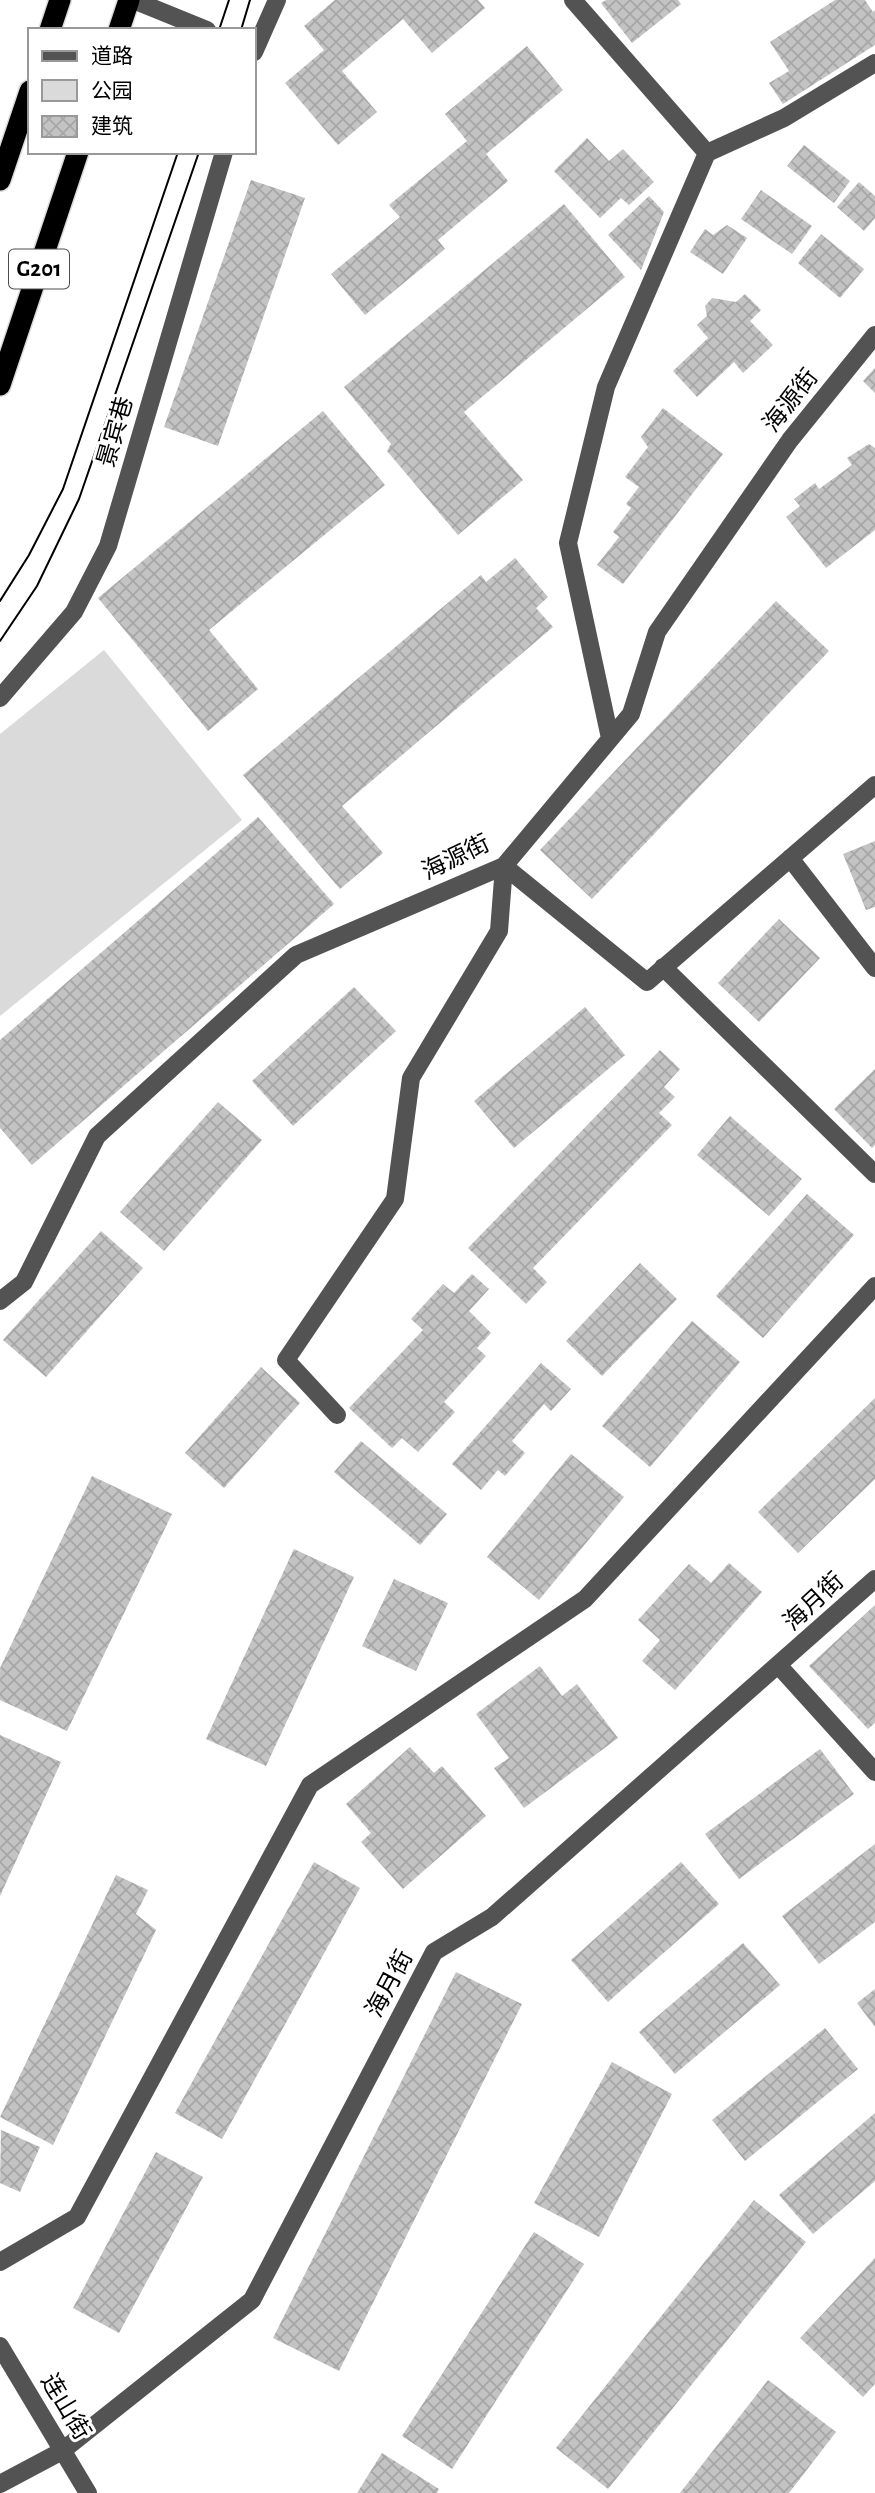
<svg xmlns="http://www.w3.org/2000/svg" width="875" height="2493" font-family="'Alegreya Sans','Noto Sans SC',sans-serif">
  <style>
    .green { fill: #dadada }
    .building { fill: url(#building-cross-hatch) }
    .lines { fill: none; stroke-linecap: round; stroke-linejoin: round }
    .highway-casing { stroke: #dbdbdb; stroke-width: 24 }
    .minor { stroke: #535353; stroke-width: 18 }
    .highway { stroke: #000; stroke-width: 21 }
    .tram { stroke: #000; stroke-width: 2 }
    .labels { text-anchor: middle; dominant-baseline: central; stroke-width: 6; stroke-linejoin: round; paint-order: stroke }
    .shield { fill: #fff; stroke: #4c4c4c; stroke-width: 2 }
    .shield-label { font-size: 23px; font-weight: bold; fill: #000 }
    .street-label { font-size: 24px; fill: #000; stroke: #fff }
  </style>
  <defs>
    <pattern id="building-cross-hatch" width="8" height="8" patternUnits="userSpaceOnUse" patternTransform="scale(1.75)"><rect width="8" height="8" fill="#c3c3c3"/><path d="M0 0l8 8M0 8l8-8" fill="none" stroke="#a6a6a6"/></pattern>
  </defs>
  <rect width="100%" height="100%" fill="#fff"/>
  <path class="green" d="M104,650L242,820L0,1016V734Z"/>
  <path class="building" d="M335,0H478L485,8L432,53L403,19L342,71L377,112L338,145L285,83L324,50L304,26Z
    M606,0H678L681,4L632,43L601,3Z
    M835,0H865L873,12L875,10V45L783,104L769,83L789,71L770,42Z
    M527,46L563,90L486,154L508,181L438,240L445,249L365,315L331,274L400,217L389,205L467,141L445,114Z
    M587,138L609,161L623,149L654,182L629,205L621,198L600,218L554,171Z
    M804,145L850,181L834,203L787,166Z
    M251,180L305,198L218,446L164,427Z
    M859,182L875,196V218L864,231L837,207Z
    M761,190L812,226L792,254L741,219Z
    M649,196L664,212L641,270L608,235Z
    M564,204L625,277L464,412L523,480L458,535L387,451L391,444L344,387Z
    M727,225L747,238L723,274L690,252L705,229L713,235Z
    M821,234L864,269L840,298L798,263Z
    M745,294L761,310L750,321L773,345L743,373L734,362L697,397L673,371L708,338L697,325L707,316L705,306L712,298L736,302Z
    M875,368V393L863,381Z
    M663,408L723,454L623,584L597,565L619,537L613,532L631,508L626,504L639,487L625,477L648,447L641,437Z
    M323,411L385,485L209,630L258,689L208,731L98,598Z
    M869,444L875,448V530L826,568L786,517L800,506L794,499L815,483L819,489L852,465L847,458Z
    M515,558L548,597L536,608L553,627L342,806L383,853L340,889L243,775L481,575L486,582Z
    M776,601L829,651L592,899L540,850Z
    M258,817L334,904L32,1165L0,1128V1040Z
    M875,841V907L866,910L843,854Z
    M779,919L820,958L759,1022L718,983Z
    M354,987L396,1031L293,1126L252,1081Z
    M585,1007L625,1055L514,1148L474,1101Z
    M660,1050L680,1069L664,1087L675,1097L659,1113L672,1125L533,1268L547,1282L526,1304L468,1248Z
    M875,1069V1145L872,1148L834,1109Z
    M218,1102L262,1140L164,1251L120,1212Z
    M730,1116L802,1179L769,1216L697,1155Z
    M807,1194L854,1235L763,1338L716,1296Z
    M101,1231L143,1268L46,1377L3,1340Z
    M640,1263L677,1299L602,1376L566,1341Z
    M472,1274L489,1289L469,1311L491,1333L477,1348L486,1356L444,1402L455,1412L418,1452L402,1438L392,1448L349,1408L423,1330L411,1319L443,1284L454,1293Z
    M692,1321L740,1362L650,1467L602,1426Z
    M541,1363L571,1389L551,1411L544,1404L512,1441L525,1453L505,1476L498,1470L481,1490L452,1464Z
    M261,1367L300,1403L224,1488L185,1453Z
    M875,1398V1479L798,1553L758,1512Z
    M361,1441L447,1514L420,1545L334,1472Z
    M571,1454L624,1497L539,1600L487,1557Z
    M92,1476L172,1514L67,1731L0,1700V1668Z
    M294,1549L354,1577L266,1766L206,1739Z
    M729,1563L762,1592L675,1690L642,1661L660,1640L638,1620L689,1564L711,1583Z
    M394,1579L448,1603L416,1671L362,1646Z
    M875,1605V1723L868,1729L809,1666Z
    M540,1666L562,1696L577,1684L618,1738L524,1808L494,1768L509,1758L476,1714Z
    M0,1735L61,1762L0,1896Z
    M410,1747L434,1773L442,1766L486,1816L403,1889L361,1842L371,1833L346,1804Z
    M820,1749L854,1794L739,1879L705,1834Z
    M875,1844V1922L819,1964L782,1916Z
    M314,1862L360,1888L222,2139L175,2113Z
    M681,1862L719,1904L608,2002L571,1960Z
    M116,1875L148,1890L136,1914L156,1930L53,2145L0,2117Z
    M743,1943L780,1985L675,2074L639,2032Z
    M456,1972L522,2004L339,2371L273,2338Z
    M875,1989V2027L857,2003Z
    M825,2028L858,2069L745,2161L712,2120Z
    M612,2062L672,2094L599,2237L534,2203Z
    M875,2113V2181L813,2234L779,2195Z
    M1,2130L40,2147L20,2192L0,2183Z
    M156,2152L203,2177L119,2333L73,2308Z
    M754,2200L806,2242L608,2489L556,2448Z
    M534,2232L584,2264L452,2469L402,2436Z
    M875,2258V2384L863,2397L800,2338Z
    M768,2380L836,2432L789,2493H680Z
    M382,2453L439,2489L437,2493H357Z"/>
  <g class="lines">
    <defs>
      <path id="highway" d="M50,30L60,0
        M119,30L129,0
        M0,180L30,91
        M0,385L78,152"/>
    </defs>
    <use href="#highway" class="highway-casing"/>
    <path class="minor" d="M133,0L207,30
      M573,0L707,153L784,118L875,63
      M254,52L277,0
      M0,698L74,612L108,546L224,152
      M610,738L568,543L606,387L707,153
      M790,858L875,968
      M504,866L647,982L875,785
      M663,967L875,1174
      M0,1301L24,1282L97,1136L296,955L504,866L631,714L657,632L790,440L875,335
      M337,1415L286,1360L395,1199L411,1078L499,931L504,866
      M779,1666L875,1772
      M0,2262L77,2217L310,1785L585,1599L875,1286
      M0,2346L88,2493
      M0,2484L62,2451L252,2300L434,1952L492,1917L875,1579"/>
    <use href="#highway" class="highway"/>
    <path class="tram" d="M219,30L229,0
      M241,30L250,0
      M0,601L29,555L63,489L178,152
      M0,641L37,586L79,499L199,152"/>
  </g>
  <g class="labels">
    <rect class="shield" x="9" y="249.5" width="60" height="39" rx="5"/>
    <g class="shield-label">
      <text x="39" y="269">G201</text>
    </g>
    <g class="street-label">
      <text transform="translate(791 401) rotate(-52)">海源街</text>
      <text transform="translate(116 432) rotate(-74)">景宾巷</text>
      <text transform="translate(456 858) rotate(-26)">海源街</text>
      <text transform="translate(814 1602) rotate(-43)">海月街</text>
      <text transform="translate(390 1984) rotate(-62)">海月街</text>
      <text transform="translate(65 2407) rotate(59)">连山街</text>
    </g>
  </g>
  <rect x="28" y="28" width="228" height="126" fill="#ffffff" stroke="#999999" stroke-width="2"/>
  <rect x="42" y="51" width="35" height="10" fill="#535353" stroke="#999999" stroke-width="2"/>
  <text x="91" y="63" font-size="21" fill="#000000">道路</text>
  <rect x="42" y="80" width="35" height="21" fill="#dadada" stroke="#999999" stroke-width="2"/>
  <text x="91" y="98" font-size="21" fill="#000000">公园</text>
  <rect x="42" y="116" width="35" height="21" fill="url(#building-cross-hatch)" stroke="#999999" stroke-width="2"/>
  <text x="91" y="133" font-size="21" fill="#000000">建筑</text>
</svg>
